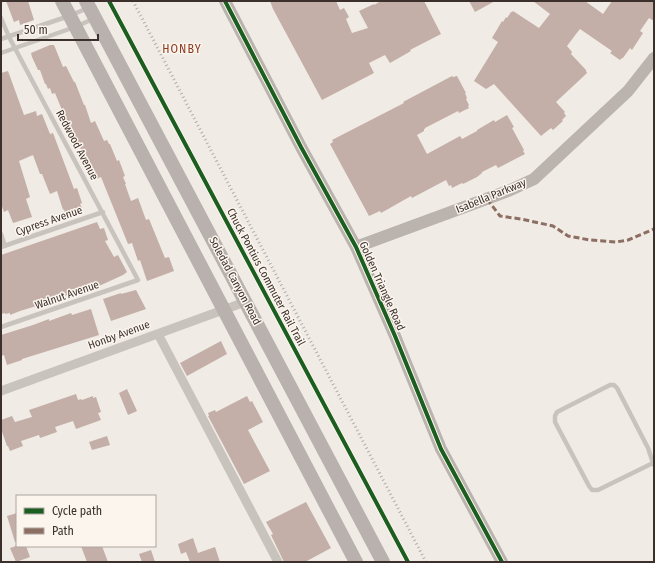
<svg xmlns="http://www.w3.org/2000/svg" width="655" height="563" font-family="'Fira Sans Condensed',sans-serif">
  <style>
    .building { fill: #c3afa7 }
    .lines { fill: none; stroke-linecap: round; stroke-linejoin: round }
    .lane { stroke: #c9c3be; stroke-width: 4.5 }
    .street { stroke: #c9c3be; stroke-width: 9 }
    .secondary { stroke: #bab3ae; stroke-width: 12 }
    .primary { stroke: #b8b1ad; stroke-width: 14 }
    .rail { stroke: #b1aca8; stroke-width: 3; stroke-dasharray: 1 3; stroke-linecap: butt }
    .quiet { stroke: #8d6e63; stroke-width: 3; stroke-dasharray: 6 3; stroke-linecap: butt }
    .cycleway-casing { stroke: #fbf5ee; stroke-width: 6 }
    .cycleway { stroke: #1b5e20; stroke-width: 4 }
    .labels { text-anchor: middle; dominant-baseline: central; stroke-width: 3; stroke-linejoin: round; paint-order: stroke }
    .street-label { font-size: 11px; fill: #3b302b; stroke: #fbf5ee }
    .neighbourhood-label { font-size: 12px; letter-spacing: 1px; fill: #8c3b22; stroke: #fbf5ee }
  </style>
  <rect width="100%" height="100%" fill="#f0ebe5"/>
  <path class="building" d="M6,1H28L34,20L20,25L19,20L14,22Z
    M270,1H336L340,10L344,8L349,17L346,19L352,33L368,28L359,11L374,4V5L381,1H424L441,34L410,50L411,51L390,63L385,55L369,63L374,73L322,100L273,9Z
    M469,1H495L475,12Z
    M533,1H585L603,14L612,1H654V21L649,18L640,31L643,33L632,50L630,48L623,58H622L620,60L610,53L612,51L580,29L576,34L567,46L572,52L571,54L586,70V71L587,73L556,102L565,112L564,113L566,116L562,120L563,121L553,130L551,128L541,136L494,84L486,89L474,81L498,42L492,38L502,21L503,22L506,17L507,18L511,12H512L513,11L539,28L550,14Z
    M50,45H54L63,67L66,66L74,82H75L84,105H85L91,123L95,121L104,141L107,140L109,144H110L117,161L119,160L125,176L123,177L126,184H125L131,201L138,198L146,220L149,219L165,258L169,257L174,271L147,281L140,260L138,261L132,243L128,244L101,177L96,179L91,166L87,167L80,147L78,148L76,144L55,93L52,94L50,88L48,89L46,84H45L40,70H38L32,57L31,53Z
    M8,71L24,115L36,111L37,116L42,114L50,134L53,133L74,189L77,188L82,203L80,204L82,208L65,214L64,209L63,210L57,191L50,194L42,174H40L33,155L19,161L30,197L26,199L32,217L13,223L8,210L4,212L1,204V73Z
    M452,76L453,77L457,76L466,93H465L467,98L466,99L469,105L468,106L469,108L459,113L458,111L425,128V129H424V131L417,135L427,154L460,136L462,139L477,131V130L494,120L495,122L507,115L514,127L512,128L524,150L523,151L525,154L498,168L496,165L482,172V173L477,177L463,184L462,183L452,188L451,185L449,186L446,180L412,198L411,196L381,213L380,211L369,216L330,144L333,142L332,140L404,103L403,102Z
    M97,222L100,229L104,228L108,240L105,241L114,257L118,255L127,272L123,275L99,286L98,283L85,287V289L46,302V303L20,311L10,315V313L5,314V313L1,314V255Z
    M136,290L146,309L111,321L103,299L121,293V294Z
    M91,309L99,335L22,359V360L7,365L4,355L1,356V335L33,325L49,319V321L71,313L72,315Z
    M221,341L227,354L187,376L180,363Z
    M127,389L137,411L128,415L119,393Z
    M76,394L78,400L81,399L82,400L93,396V398L96,397L101,412L98,413L101,420L76,429L73,421L55,427L57,432L40,438L39,435L21,441L23,446L10,451L8,446H7L1,429V420L12,416L15,422L32,417L29,410Z
    M247,396L250,402L252,401L263,422L248,430L270,471L244,484L208,416H209L208,413L215,410L216,412Z
    M107,436L110,445L92,450L89,442Z
    M306,502L331,548L305,562H284L271,535L273,534L266,522Z
    M17,513V542H15L7,516Z
    M193,538L198,553L215,547L220,562H190L186,552L181,554L178,544Z
    M16,546H26L30,557L16,562L10,548Z
    M81,546H102L108,562H87Z
    M151,550L155,562H142L139,554Z"/>
  <g class="lines">
    <path class="lane" d="M1,18L9,37L138,280L1,327
      M1,39L69,16L88,8
      M1,53L75,27L93,19
      M1,234L5,246
      M1,247L103,212
      M653,463L598,490H592L589,486L555,422V416L557,412L610,385H614L617,388L648,448L653,463L654,465"/>
    <path class="street" d="M158,334L278,562
      M1,391L245,302"/>
    <path class="secondary" d="M225,1L301,147L356,247L395,336L441,449L502,562
      M356,247L508,191L534,179L628,91L654,58"/>
    <path class="primary" d="M62,1L356,562
      M86,1L383,562"/>
    <path class="rail" d="M133,1L426,562"/>
    <path class="quiet" d="M487,199L500,216L521,219L553,226L568,236L590,240L616,242L628,240L654,229"/>
    <defs>
      <path id="cycleway" d="M109,1L408,562
        M225,1L301,147L356,247L395,336L441,449L502,562"/>
    </defs>
    <use href="#cycleway" class="cycleway-casing"/>
    <use href="#cycleway" class="cycleway"/>
  </g>
  <g class="labels">
    <g class="street-label">
      <text transform="translate(77 145) rotate(62)">Redwood Avenue</text>
      <text transform="translate(491 196) rotate(-22)">Isabella Parkway</text>
      <text transform="translate(49 221) rotate(-19)">Cypress Avenue</text>
      <text transform="translate(266 277) rotate(62)">Chuck Pontius Commuter Rail Trail</text>
      <text transform="translate(235 281) rotate(62)">Soledad Canyon Road</text>
      <text transform="translate(382 286) rotate(66)">Golden Triangle Road</text>
      <text transform="translate(67 295) rotate(-19)">Walnut Avenue</text>
      <text transform="translate(119 335) rotate(-20)">Honby Avenue</text>
    </g>
    <g class="neighbourhood-label">
      <text x="182" y="49">HONBY</text>
    </g>
  </g>
  <rect width="655" height="563" fill="none" stroke="#3b302b" stroke-width="4"/>
  <rect x="16" y="495" width="140" height="52" fill="#fbf5ee" stroke="#aea6a0"/>
  <rect x="24" y="508" width="20" height="6" fill="#1b5e20" stroke="#aea6a0"/>
  <text x="52" y="515" font-size="12" fill="#3b302b">Cycle path</text>
  <rect x="24" y="528" width="20" height="6" fill="#8d6e63" stroke="#aea6a0"/>
  <text x="52" y="535" font-size="12" fill="#3b302b">Path</text>
  <path d="M18 34v6h80v-6" fill="none" stroke="#3b302b" stroke-width="2"/>
  <text x="24" y="34" font-size="12" fill="#3b302b" stroke="#fbf5ee" stroke-width="3" paint-order="stroke">50 m</text>
</svg>
